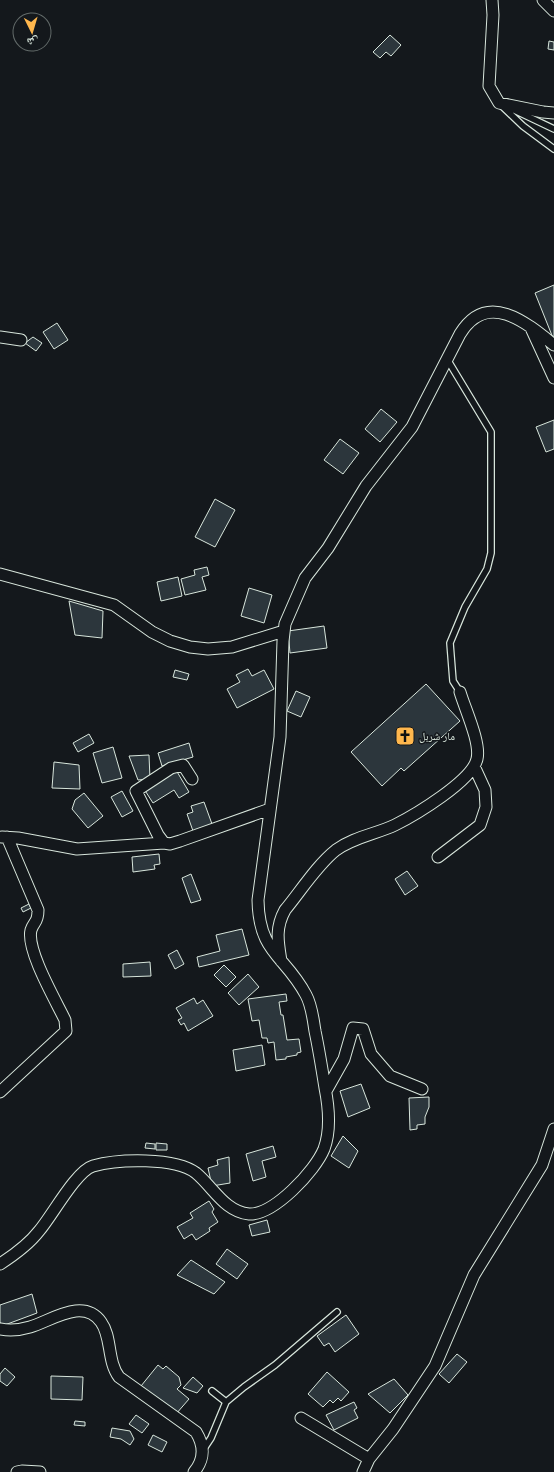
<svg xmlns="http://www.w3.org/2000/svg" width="554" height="1472" font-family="Roboto,'Noto Naskh Arabic',sans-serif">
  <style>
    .building { fill: #2c363c; stroke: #d8e6dc }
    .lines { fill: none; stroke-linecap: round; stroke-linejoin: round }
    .service-casing { stroke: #d8e6dc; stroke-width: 8 }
    .minor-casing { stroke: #d8e6dc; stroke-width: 13 }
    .service { stroke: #14181c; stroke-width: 5.5 }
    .minor { stroke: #14181c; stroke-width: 11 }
    .labels { text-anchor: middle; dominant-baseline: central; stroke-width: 3; stroke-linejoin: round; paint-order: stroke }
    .poi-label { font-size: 11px; fill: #d8e6dc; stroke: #14181c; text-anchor: start }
  </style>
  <rect width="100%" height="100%" fill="#14181c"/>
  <path class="building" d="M390,35L401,45L391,56L386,52L380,58L373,52Z
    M549,41L554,42V50L548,49Z
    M554,285V338H553L535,293Z
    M57,323L68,340L54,349L43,332Z
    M33,337L42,343L36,351L25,343Z
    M381,409L397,422L380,442L365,429Z
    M554,420V449L546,452L536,427Z
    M340,439L359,453L343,474L324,460Z
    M215,499L235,510L215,547L195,537Z
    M207,567L209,575L202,577L206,590L185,595L181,579L195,575L194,570Z
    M178,577L182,596L161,601L157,582Z
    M249,588L272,595L264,623L241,616Z
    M69,601L103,611L102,638L75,635Z
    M324,626L327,648L290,653L288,631Z
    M248,669L252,676L264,670L274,689L237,708L227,689L240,682L236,675Z
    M175,670L189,674L187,680L173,677Z
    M426,684L460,721L404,771L401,768L382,786L351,752Z
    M296,691L310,697L301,717L287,711Z
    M89,734L94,743L78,752L73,743Z
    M189,743L193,757L162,766L158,753Z
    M113,747L122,778L102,783L93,753Z
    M149,755L150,779L138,780L129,756Z
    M54,762L79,765L80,789L52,788Z
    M176,770L189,792L179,798L174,790L153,803L144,789Z
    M122,791L133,811L122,817L111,797Z
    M84,793L103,816L88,828L72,809L75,800Z
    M204,802L212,824L193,831L187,814L193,812L191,806Z
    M159,854L160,864L154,865L155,869L133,872L132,857Z
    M407,871L418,886L405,895L395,879Z
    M191,874L201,900L191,903L182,878Z
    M29,904L31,908L23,912L21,908Z
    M242,929L249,955L199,967L197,957L220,951L216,935Z
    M177,950L184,964L175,969L168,955Z
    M150,962L151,976L123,977V964Z
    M224,965L236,977L226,987L214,975Z
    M248,974L259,987L239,1005L228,993Z
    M286,994L287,1001L279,1002L281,1015H283L287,1040L299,1039L301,1052L297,1053V1055L286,1057V1059L276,1060L274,1042L268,1043L267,1038H262L259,1020L252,1021L248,999Z
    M194,998L197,1004L203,1000L213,1016L188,1031L184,1023L181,1025L178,1020L182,1018L176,1008Z
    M262,1045L265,1065L236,1071L233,1050Z
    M361,1084L370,1108L348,1117L340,1091Z
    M429,1097V1107L425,1117V1124L417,1125V1129L410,1130L409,1098Z
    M343,1136L358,1151L349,1168L331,1156Z
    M146,1143L155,1144V1149L145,1148Z
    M156,1143L167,1144V1150H156Z
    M273,1146L276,1157L262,1161L266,1177L253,1181L246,1154Z
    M229,1157L230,1183L212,1186L208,1168L218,1165L217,1160Z
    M209,1201L214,1209L212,1212L218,1222L209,1228L210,1231L196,1240L192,1234L184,1239L177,1227L193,1218L190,1213Z
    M267,1220L270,1232L252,1236L249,1225Z
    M227,1249L248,1264L237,1279L216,1264Z
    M191,1260L225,1282L214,1294L177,1275Z
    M32,1294L37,1313L2,1326L0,1322V1305Z
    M346,1315L359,1334L335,1352L329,1343L324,1346L317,1336Z
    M457,1354L467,1362L449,1383L439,1374Z
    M158,1365L163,1369L166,1366L179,1377L181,1385L177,1389L189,1399L176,1414L141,1386Z
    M5,1368L15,1377L7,1386L0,1381V1374Z
    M327,1372L349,1392L341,1401L338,1398L333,1403L330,1400L323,1407L308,1394Z
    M51,1376L83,1377L82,1400L51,1399Z
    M193,1377L203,1386L197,1393L183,1388Z
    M394,1379L408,1395L390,1413L368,1394Z
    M354,1402L357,1408L354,1410L358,1418L334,1430L326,1415Z
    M136,1415L149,1424L142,1433L129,1424Z
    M75,1421L85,1422V1426L74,1425Z
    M112,1428L130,1431L134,1439L130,1445L121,1439L110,1437Z
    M153,1435L167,1442L162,1452L148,1445Z"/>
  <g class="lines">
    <defs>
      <path id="service" d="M502,106L523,126L554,149
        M512,109L554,129
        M447,359L491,432V553L487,569L465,607L450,643L453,681L460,692
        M212,1391L226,1402
        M203,1450L211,1438L226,1402L244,1387L275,1365L337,1312"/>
      <path id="minor" d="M492,0L493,15L489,86L499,103L543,112L554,113
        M543,0L554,11
        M531,328L554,378
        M0,337L21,340
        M0,574L114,605L152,632L170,641L190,647L208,649L232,647L284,631
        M192,779L183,765L171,768L136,791L158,835L164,843L170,844L180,841L270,809
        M2,837L18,838L77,849L164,843
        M438,857L480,825L486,807L485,790L474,766
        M281,961C278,942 275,928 285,910C300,892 317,865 336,850C354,837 376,834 395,825C415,815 472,781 477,759C481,743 465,709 460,692
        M326,1091L344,1059L353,1028L363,1029L371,1054L390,1076L422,1089
        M0,1092L66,1031L65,1020C56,1001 26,950 31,930C34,921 38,923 38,910L7,837
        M0,1264C14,1255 29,1244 39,1231C52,1216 76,1171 93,1166C118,1159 175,1157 196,1173C213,1187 225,1212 249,1214C274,1215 315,1171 324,1149C331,1130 329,1108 325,1088C322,1069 319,1050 315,1031C313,1019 312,1006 306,995C285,955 259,954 258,900L280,737L283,641L285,624L305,578L328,548L366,486L412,427L460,334C487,290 526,322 554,345
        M0,1329C11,1331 20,1330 30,1327C51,1321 83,1297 101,1322C112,1337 107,1361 119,1377L196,1432C204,1445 205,1459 194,1472
        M301,1418L369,1459
        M17,1472L22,1471L40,1472
        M363,1472L369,1459L393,1429L435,1366L474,1275L542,1165L554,1129"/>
    </defs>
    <use href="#service" class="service-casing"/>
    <use href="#minor" class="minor-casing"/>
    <use href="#service" class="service"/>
    <use href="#minor" class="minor"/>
  </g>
  <defs>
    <symbol id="church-square" viewBox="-11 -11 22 22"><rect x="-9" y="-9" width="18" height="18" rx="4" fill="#ffb74d" stroke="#14181c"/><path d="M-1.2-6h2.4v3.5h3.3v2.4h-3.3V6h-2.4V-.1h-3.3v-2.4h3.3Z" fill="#111"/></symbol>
  </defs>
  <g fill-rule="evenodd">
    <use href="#church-square" x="394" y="725" width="22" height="22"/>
  </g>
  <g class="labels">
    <g class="poi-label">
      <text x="419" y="736">مار شربل</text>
    </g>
  </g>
  <g transform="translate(32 32) rotate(175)"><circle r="19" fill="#14181c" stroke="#626a69"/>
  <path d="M0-3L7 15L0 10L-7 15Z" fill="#ffb74d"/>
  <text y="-6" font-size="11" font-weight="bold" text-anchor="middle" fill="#d8e6dc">ش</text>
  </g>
</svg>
